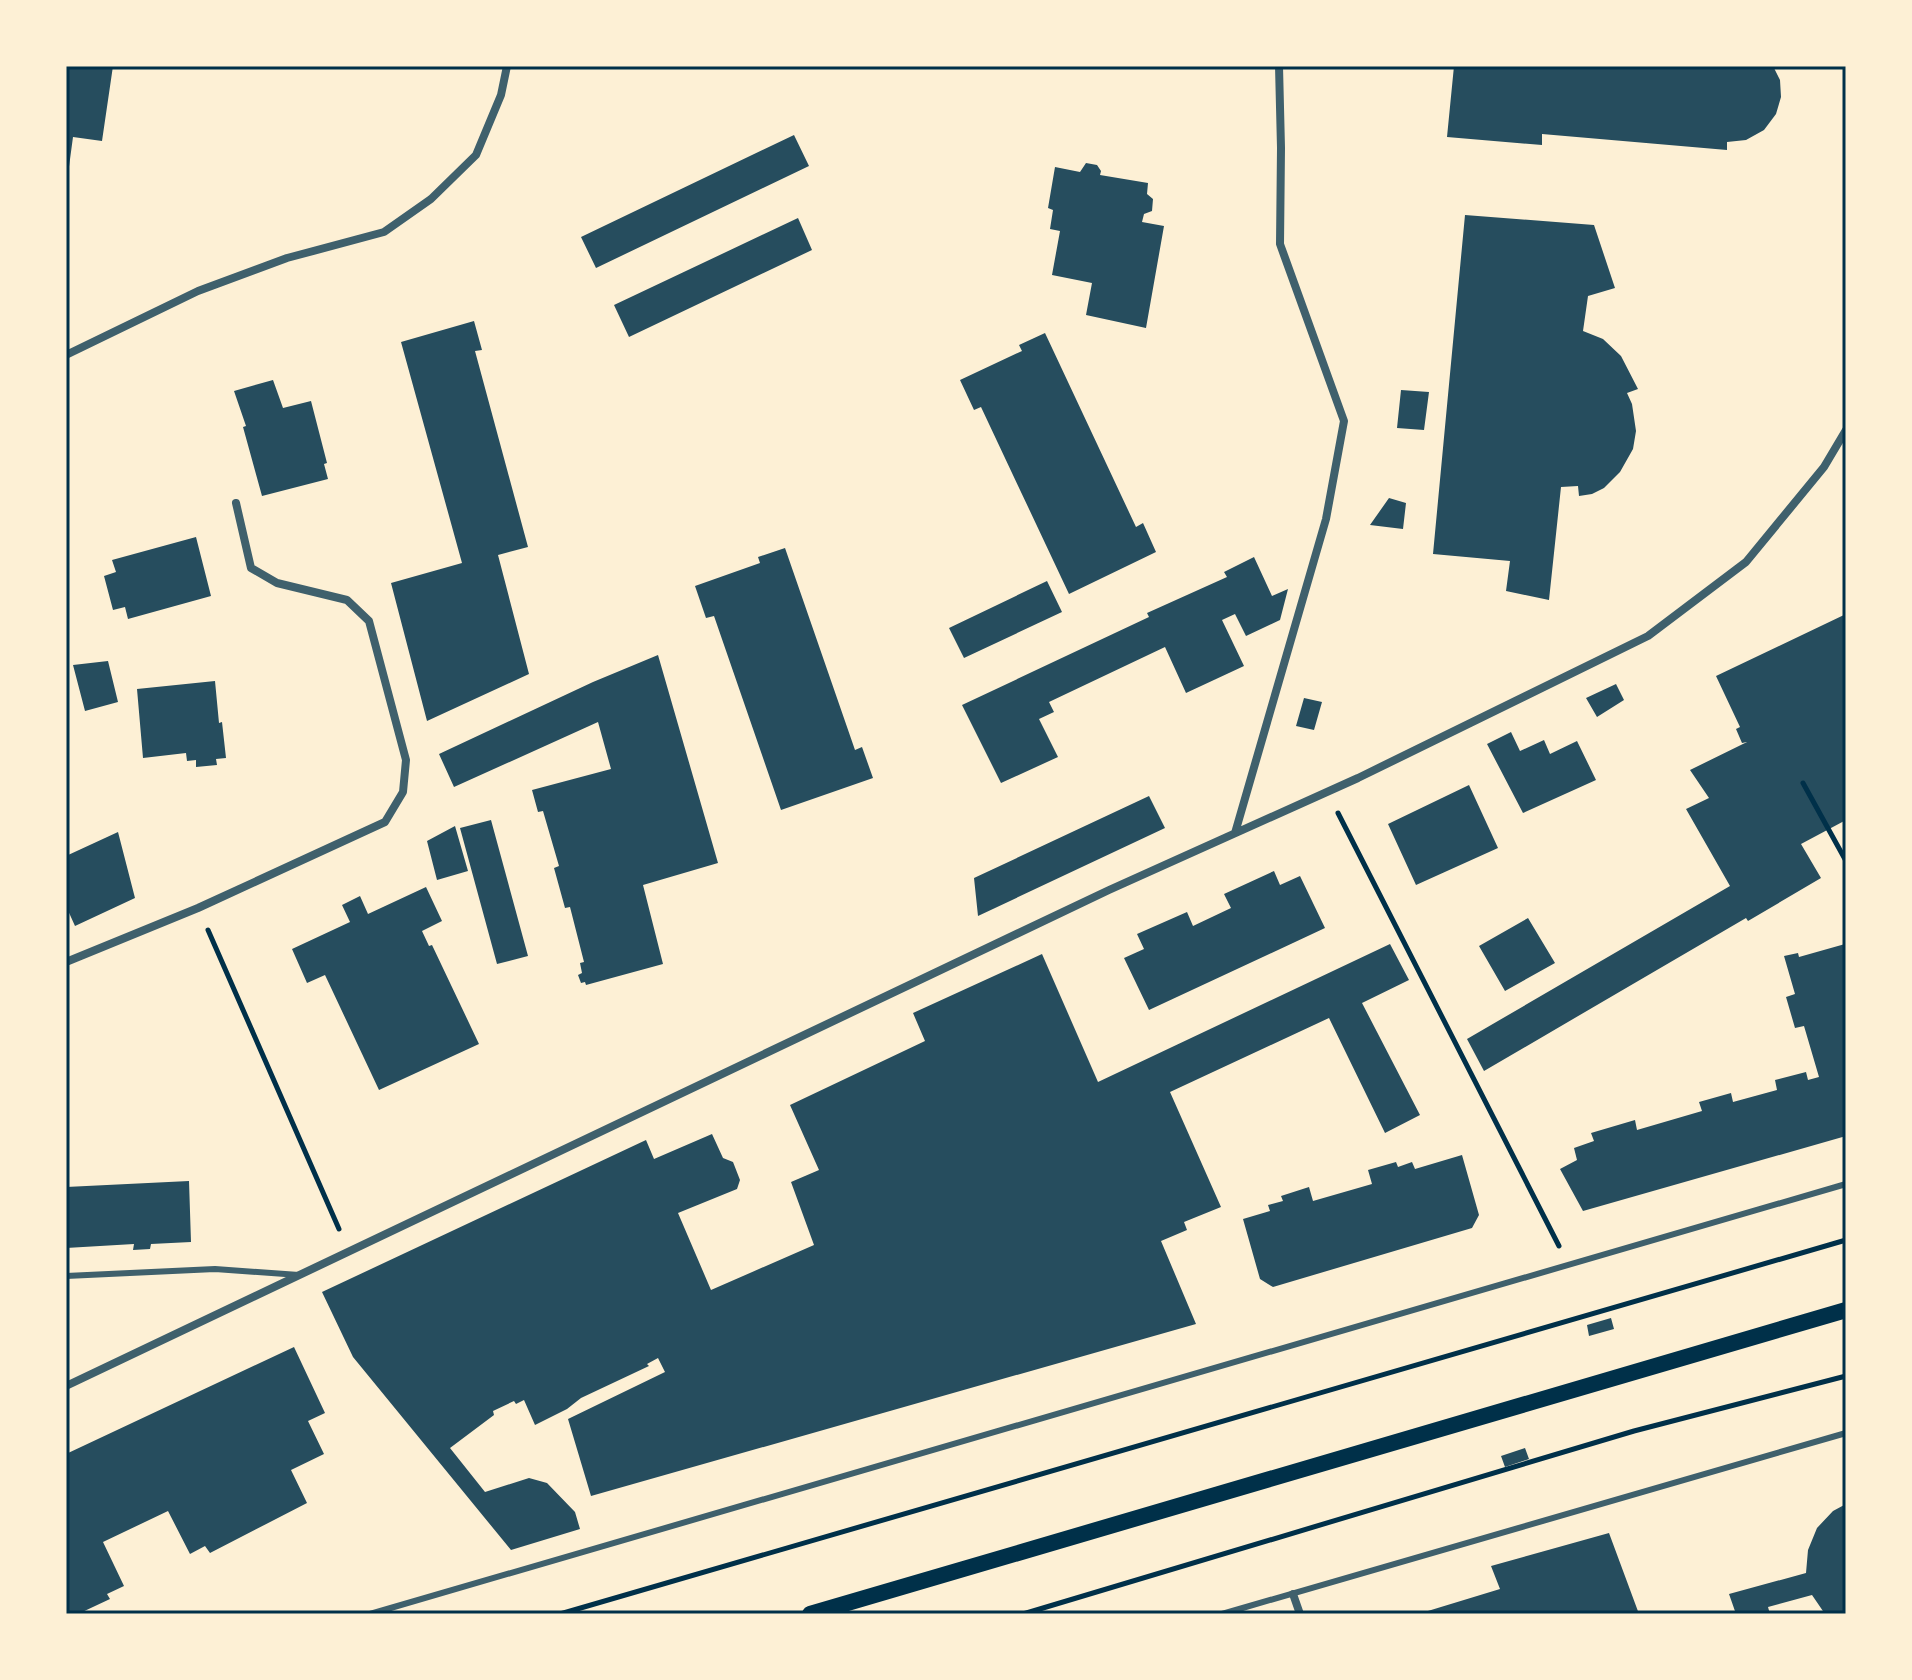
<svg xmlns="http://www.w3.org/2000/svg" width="1912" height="1680" font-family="Lato,sans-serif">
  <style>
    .building { fill: #264d5e }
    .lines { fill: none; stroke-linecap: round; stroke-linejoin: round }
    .path { stroke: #003049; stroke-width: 5 }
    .service { stroke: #3f606c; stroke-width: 6 }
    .minor { stroke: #3f606c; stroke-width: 8 }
    .secondary { stroke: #003049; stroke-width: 16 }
    .neatline { fill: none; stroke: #003049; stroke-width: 3 }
  </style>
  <rect width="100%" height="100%" fill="#fdf0d5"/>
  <path class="building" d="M66,66H113L102,141L73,137L68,174Z
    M1454,66H1773L1780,80L1781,97L1776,114L1764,130L1746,140L1727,142V150L1542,134V145L1447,137Z
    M794,135L809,166L596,268L581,237Z
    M1086,163L1097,165L1101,171L1100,175L1148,183L1147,194L1153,199L1152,211L1144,214L1142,222L1164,226L1146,328L1086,315L1092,283L1052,275L1060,231L1050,229L1053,210L1048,208L1055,167L1080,172Z
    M1465,215L1594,225L1615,288L1588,296L1583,331L1603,339L1621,356L1638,389L1627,393L1632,404L1636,431L1633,449L1620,472L1604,488L1592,494L1579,496L1578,486L1561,487L1549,600L1506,591L1510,561L1433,554Z
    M798,218L812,250L629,337L614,305Z
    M474,321L482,350L475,351L528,547L498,555L529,674L427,721L391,583L462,563L401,342Z
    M1045,333L1136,527L1143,523L1156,552L1069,594L981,407L974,410L960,380L1022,351L1019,345Z
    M273,380L283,408L311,401L327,463L324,464L328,479L262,496L243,427L246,426L234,391Z
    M1401,390L1429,392L1424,430L1397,428Z
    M1389,498L1406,503L1403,529L1370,525Z
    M196,537L211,596L128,619L125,607L113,610L104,576L116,572L112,560Z
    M785,548L855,750L862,747L873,778L781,810L714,616L706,618L695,586L760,563L758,557Z
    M1254,557L1272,596L1288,589L1280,620L1246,636L1235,614L1222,620L1244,666L1186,693L1165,647L1049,702L1054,712L1039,719L1058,757L1001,783L962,705L1149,617L1147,613L1227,577L1224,572Z
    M1047,581L1062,612L964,658L949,628Z
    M1846,614V820L1801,844L1821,878L1748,921L1746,918L1484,1071L1467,1039L1730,886L1686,809L1709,798L1690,770L1747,742L1742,743L1736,729L1740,727L1716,676Z
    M658,655L718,863L643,885L663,964L586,985L585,982L581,983L578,975L582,973L580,963L584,962L570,907L565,908L554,868L559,866L543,811L538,812L532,790L611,769L598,722L454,787L439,754L593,682Z
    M108,661L118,702L85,711L73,665Z
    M215,681L219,723L222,722L226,758L216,759L217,765L196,767V760L187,761L186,753L143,758L137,689Z
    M1616,684L1624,700L1597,717L1586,698Z
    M1304,698L1322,702L1314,730L1296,726Z
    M1511,732L1520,751L1544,740L1550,754L1577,741L1596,780L1523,813L1487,744Z
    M1469,785L1498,848L1416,885L1388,824Z
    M1149,796L1165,828L978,916L974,878Z
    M491,820L528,956L497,964L460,828Z
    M455,826L468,871L437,880L427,841Z
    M118,832L135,898L75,926L66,906V856Z
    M1274,871L1280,885L1300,876L1325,928L1149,1010L1124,958L1144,949L1137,934L1187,912L1193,926L1231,908L1224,894Z
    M426,887L442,921L422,931L429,946L432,945L479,1044L379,1090L325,975L307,983L292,949L350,922L342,905L360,896L368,914Z
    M1528,918L1555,963L1505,991L1479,946Z
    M1390,944L1409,980L1362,1003L1420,1115L1385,1133L1329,1018L1170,1092L1221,1207L1184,1222L1187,1230L1161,1241L1196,1324L591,1496L568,1419L665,1372L658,1358L647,1364L649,1366L581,1398L567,1409L535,1425L524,1400L516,1404L514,1401L493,1411L494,1415L450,1448L485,1492L529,1478L547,1483L575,1512L580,1529L511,1550L353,1357L322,1292L646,1140L654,1159L712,1134L723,1158L733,1162L740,1180L737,1189L678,1213L711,1290L814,1245L791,1182L819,1170L790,1105L925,1041L913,1013L1042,954L1098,1082Z
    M1845,944L1846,1136L1583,1211L1560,1169L1577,1160L1574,1148L1594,1141L1591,1133L1635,1120L1637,1130L1702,1111L1699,1102L1731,1093L1733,1102L1777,1090L1775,1080L1806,1072L1808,1080L1819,1077L1804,1026L1795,1028L1786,997L1795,994L1784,956L1798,953L1799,957Z
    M1462,1155L1479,1215L1472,1228L1273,1287L1260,1279L1243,1219L1270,1211L1268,1205L1283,1201L1281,1196L1309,1187L1313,1201L1372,1184L1368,1170L1396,1162L1398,1167L1412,1162L1415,1169Z
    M189,1181L191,1242L151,1244L150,1249L133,1250L134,1244L66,1248V1187Z
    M1611,1318L1614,1329L1589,1336L1587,1325Z
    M294,1347L325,1413L308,1421L324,1454L291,1470L307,1503L210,1553L205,1546L190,1554L168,1511L103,1542L124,1586L107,1594L110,1599L78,1614H66V1454Z
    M1525,1448L1529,1459L1505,1467L1501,1456Z
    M1846,1504V1614H1825L1812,1595L1768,1607L1770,1614H1736L1729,1594L1806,1573L1808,1550L1817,1528L1833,1511Z
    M1609,1533L1639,1614H1418L1500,1589L1491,1566Z"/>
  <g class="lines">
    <path class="path" d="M1803,783L1846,861
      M1338,813L1559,1246
      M208,930L339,1229
      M560,1614L1846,1240
      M1023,1614L1634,1431L1846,1376"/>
    <path class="service" d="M66,1276L215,1269L299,1275
      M370,1614L1846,1184
      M1222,1614L1846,1433"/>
    <path class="minor" d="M66,355L198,291L287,258L384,232L431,199L476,155L501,95L507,66
      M1235,833L1326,519L1344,421L1280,244L1281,148L1279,66
      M66,962L198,908L385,822L403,792L406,760L369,621L347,600L277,583L251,568L236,503
      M66,1386L1109,890L1358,778L1648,636L1746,562L1824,467L1846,430
      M1293,1594L1300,1614"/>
    <path class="secondary" d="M810,1614L1846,1310"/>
  </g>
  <rect width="1912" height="1680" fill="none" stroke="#fdf0d5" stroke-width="136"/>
  <rect x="68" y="68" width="1776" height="1544" class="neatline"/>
</svg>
